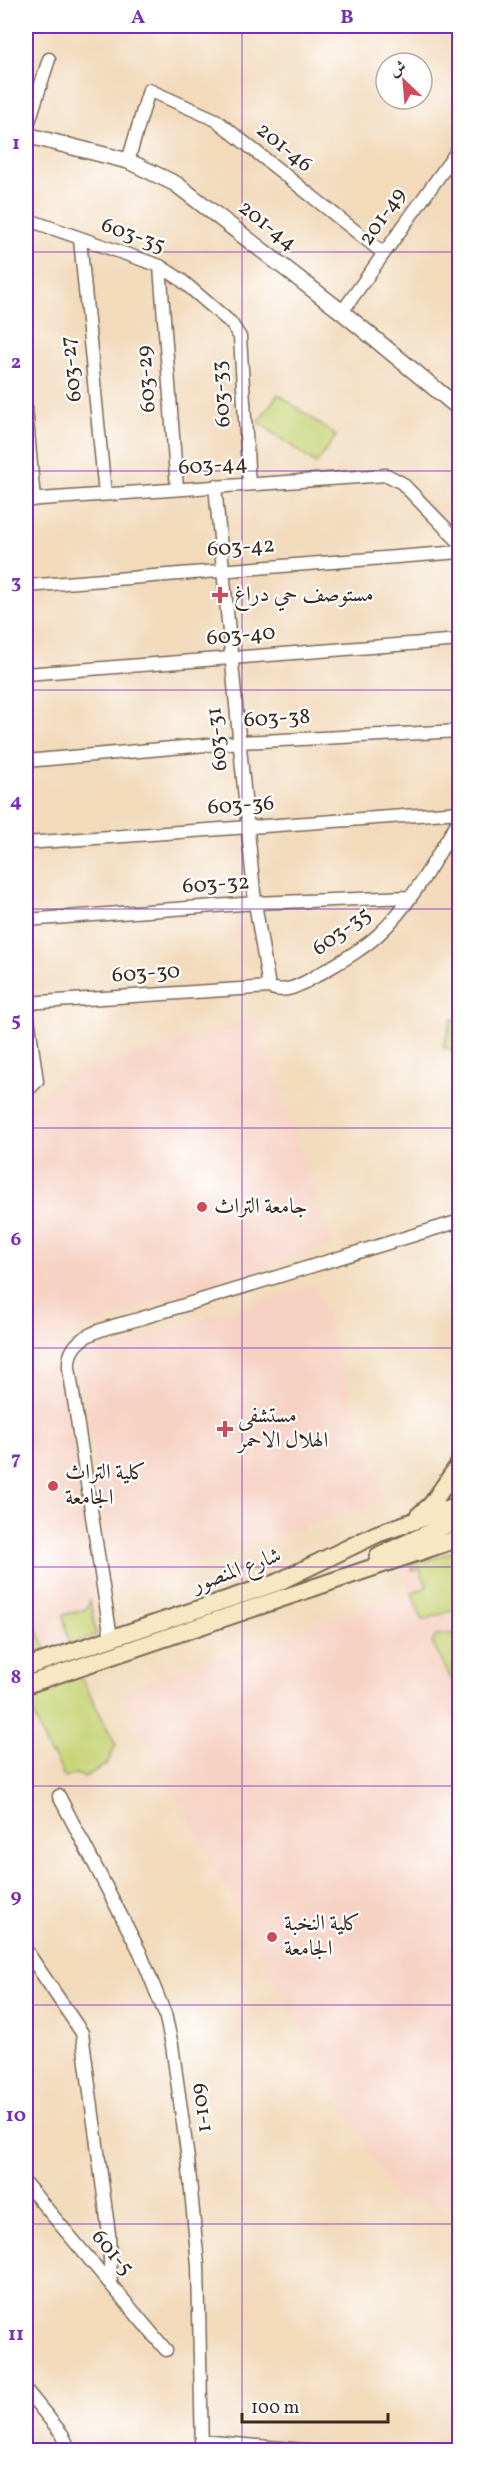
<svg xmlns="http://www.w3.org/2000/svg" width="485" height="2476" font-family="Vollkorn,Amiri,serif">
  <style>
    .built { fill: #f6d2c3 }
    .green { fill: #c6d476; stroke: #807f4a; stroke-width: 1.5 }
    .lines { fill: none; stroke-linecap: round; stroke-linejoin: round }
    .minor-casing { stroke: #7b6855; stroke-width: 15 }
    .tertiary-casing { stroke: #7b6855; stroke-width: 18 }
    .secondary-casing { stroke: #7b6855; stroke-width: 20 }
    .minor { stroke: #fff; stroke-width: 12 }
    .tertiary { stroke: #fff; stroke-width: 15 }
    .secondary { stroke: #f7e8c3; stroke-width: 16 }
    .grid { fill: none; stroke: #7b2cbf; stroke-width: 1.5; stroke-opacity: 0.55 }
    .poi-dot { fill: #d1495b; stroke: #fff; stroke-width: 2 }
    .labels { text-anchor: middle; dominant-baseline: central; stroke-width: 4.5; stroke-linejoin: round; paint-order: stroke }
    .street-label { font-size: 22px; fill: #3b2a1e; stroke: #fff }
    .poi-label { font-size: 22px; fill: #3b2a1e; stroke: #fff; text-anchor: start }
    .neatline { fill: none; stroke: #7b2cbf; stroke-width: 2 }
    .grid-label { font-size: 20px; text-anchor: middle; font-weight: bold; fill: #7b2cbf }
  </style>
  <rect width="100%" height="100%" fill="#fff"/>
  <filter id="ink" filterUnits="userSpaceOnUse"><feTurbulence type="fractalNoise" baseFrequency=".0167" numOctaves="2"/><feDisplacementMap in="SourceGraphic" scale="12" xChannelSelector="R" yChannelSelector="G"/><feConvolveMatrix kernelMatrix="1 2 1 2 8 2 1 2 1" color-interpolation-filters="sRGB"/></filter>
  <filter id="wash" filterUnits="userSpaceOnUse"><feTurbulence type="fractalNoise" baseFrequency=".008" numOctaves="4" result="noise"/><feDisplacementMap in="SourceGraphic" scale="24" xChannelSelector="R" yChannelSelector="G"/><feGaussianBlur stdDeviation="1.35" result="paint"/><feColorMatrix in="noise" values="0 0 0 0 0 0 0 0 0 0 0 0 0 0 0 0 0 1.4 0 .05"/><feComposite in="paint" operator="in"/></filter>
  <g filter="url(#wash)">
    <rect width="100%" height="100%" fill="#f2dabb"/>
    <path class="built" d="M259,1017L281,1095L333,1244L64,1335L99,1637L26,1660V1108L65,1076Z
      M316,1284L383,1500L119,1591L77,1358Z
      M459,1550V2205L395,2199L289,2008L120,1691L409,1592L401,1568Z"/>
    <path class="green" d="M278,394L336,436L316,464L258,422Z
      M452,1019L459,1022V1052L443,1047Z
      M459,1550V1609L422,1620L412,1592L427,1587L420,1569L413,1571L411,1565Z
      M90,1600L96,1635L72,1644L69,1643L63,1615L83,1610L88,1607Z
      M34,1622L46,1649L26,1657V1624Z
      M459,1633H460L459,1693L432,1643L436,1635Z
      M80,1675L116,1745L107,1764L85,1777L75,1774L65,1778L53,1754L50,1755L26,1696Z"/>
  </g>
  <g filter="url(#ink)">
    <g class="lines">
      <defs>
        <path id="minor" d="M26,131L49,59
          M128,161L149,90L216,120L383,253
          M26,219L160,266L180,279L231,323L240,337L249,484
          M80,239L105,494
          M160,266L177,489
          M342,312L460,147
          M26,408L34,500
          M215,486L255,903L269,987
          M26,500L387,475L402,483L460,543
          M26,586L460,552
          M26,674L460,640
          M26,761L240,742L460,731
          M26,843L460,812
          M26,920L255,903L409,897
          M26,1003L269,987C285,995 302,984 316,976C336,964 361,951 378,935C411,905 437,856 460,818
          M26,1092L37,1081L26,1003
          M111,1638L69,1368C66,1331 115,1327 142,1318L460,1221
          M59,1796L140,1952L165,2014L172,2045L188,2159L198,2265L202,2450
          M26,1950L82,2033L109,2234L111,2285
          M26,2184L166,2350
          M26,2390L62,2434L70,2450
          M201,2441L304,2450"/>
        <path id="tertiary" d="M26,135L128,161L176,184L342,312L460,409"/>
        <path id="secondary" d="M418,1516L431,1505L460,1463
          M378,1556L460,1519
          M26,1667L276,1583L377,1534L460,1505
          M26,1685L460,1538"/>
      </defs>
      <use href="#minor" class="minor-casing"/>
      <use href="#tertiary" class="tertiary-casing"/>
      <use href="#secondary" class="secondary-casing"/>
      <use href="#minor" class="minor"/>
      <use href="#tertiary" class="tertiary"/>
      <use href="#secondary" class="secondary"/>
    </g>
  </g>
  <path class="grid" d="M242,26V2450M26,252H460M26,471H460M26,690H460M26,909H460M26,1128H460M26,1348H460M26,1567H460M26,1786H460M26,2005H460M26,2224H460"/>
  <g class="poi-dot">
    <path d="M217 586h6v6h6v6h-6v6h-6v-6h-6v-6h6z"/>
    <circle cx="202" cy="1207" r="6"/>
    <path d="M222 1420h6v6h6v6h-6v6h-6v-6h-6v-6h6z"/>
    <circle cx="53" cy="1486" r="6"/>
    <circle cx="272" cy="1937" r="6"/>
  </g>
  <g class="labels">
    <g class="street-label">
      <text transform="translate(284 148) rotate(39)">201-46</text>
      <text transform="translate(383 217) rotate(-55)">201-49</text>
      <text transform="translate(267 226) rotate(38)">201-44</text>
      <text transform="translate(133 236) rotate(20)">603-35</text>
      <text transform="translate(72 369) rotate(-96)">603-27</text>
      <text transform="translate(147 379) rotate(-94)">603-29</text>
      <text transform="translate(222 394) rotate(-94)">603-33</text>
      <text transform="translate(213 466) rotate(-4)">603-44</text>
      <text transform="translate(241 548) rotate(-4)">603-42</text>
      <text transform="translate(241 636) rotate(-5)">603-40</text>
      <text transform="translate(277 719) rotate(-3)">603-38</text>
      <text transform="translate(218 739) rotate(-96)">603-31</text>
      <text transform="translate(241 806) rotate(-4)">603-36</text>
      <text transform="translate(216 885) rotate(-4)">603-32</text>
      <text transform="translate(342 932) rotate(-36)">603-35</text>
      <text transform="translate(146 974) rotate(-4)">603-30</text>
      <text transform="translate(237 1571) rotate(-20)">شارع المنصور</text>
      <text transform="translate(202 2108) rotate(82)">601-1</text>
      <text transform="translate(112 2253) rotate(50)">601-5</text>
    </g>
    <g class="poi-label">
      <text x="234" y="595">مستوصف حي دراغ</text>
      <text x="214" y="1207">جامعة التراث</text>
      <text x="238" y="1416">مستشفى<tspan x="238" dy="25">الهلال الاحمر</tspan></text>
      <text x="65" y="1473">كلية التراث<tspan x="65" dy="25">الجامعة</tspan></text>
      <text x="284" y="1924">كلية النخبة<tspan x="284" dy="25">الجامعة</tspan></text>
    </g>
  </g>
  <rect width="485" height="2476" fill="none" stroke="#fff" stroke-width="66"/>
  <g transform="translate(404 81) rotate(334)"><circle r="28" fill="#ffffff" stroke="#b1aaa5" stroke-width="1.5"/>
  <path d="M0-4.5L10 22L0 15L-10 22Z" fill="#d1495b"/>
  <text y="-9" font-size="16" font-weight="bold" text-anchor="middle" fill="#3b2a1e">ش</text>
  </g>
  <path d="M242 2413v9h146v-9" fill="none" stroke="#3b2a1e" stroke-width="3"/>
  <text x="251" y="2413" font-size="18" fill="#3b2a1e" stroke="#ffffff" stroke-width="4.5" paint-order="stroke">100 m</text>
  <rect x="33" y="33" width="419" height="2410" class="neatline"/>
  <g class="grid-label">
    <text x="138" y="23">A</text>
    <text x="347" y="23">B</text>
    <text x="16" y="149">1</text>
    <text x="16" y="368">2</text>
    <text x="16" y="588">3</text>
    <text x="16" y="807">4</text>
    <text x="16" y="1026">5</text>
    <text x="16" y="1245">6</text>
    <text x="16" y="1464">7</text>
    <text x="16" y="1683">8</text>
    <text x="16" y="1902">9</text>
    <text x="16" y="2121">10</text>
    <text x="16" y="2340">11</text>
  </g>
</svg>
